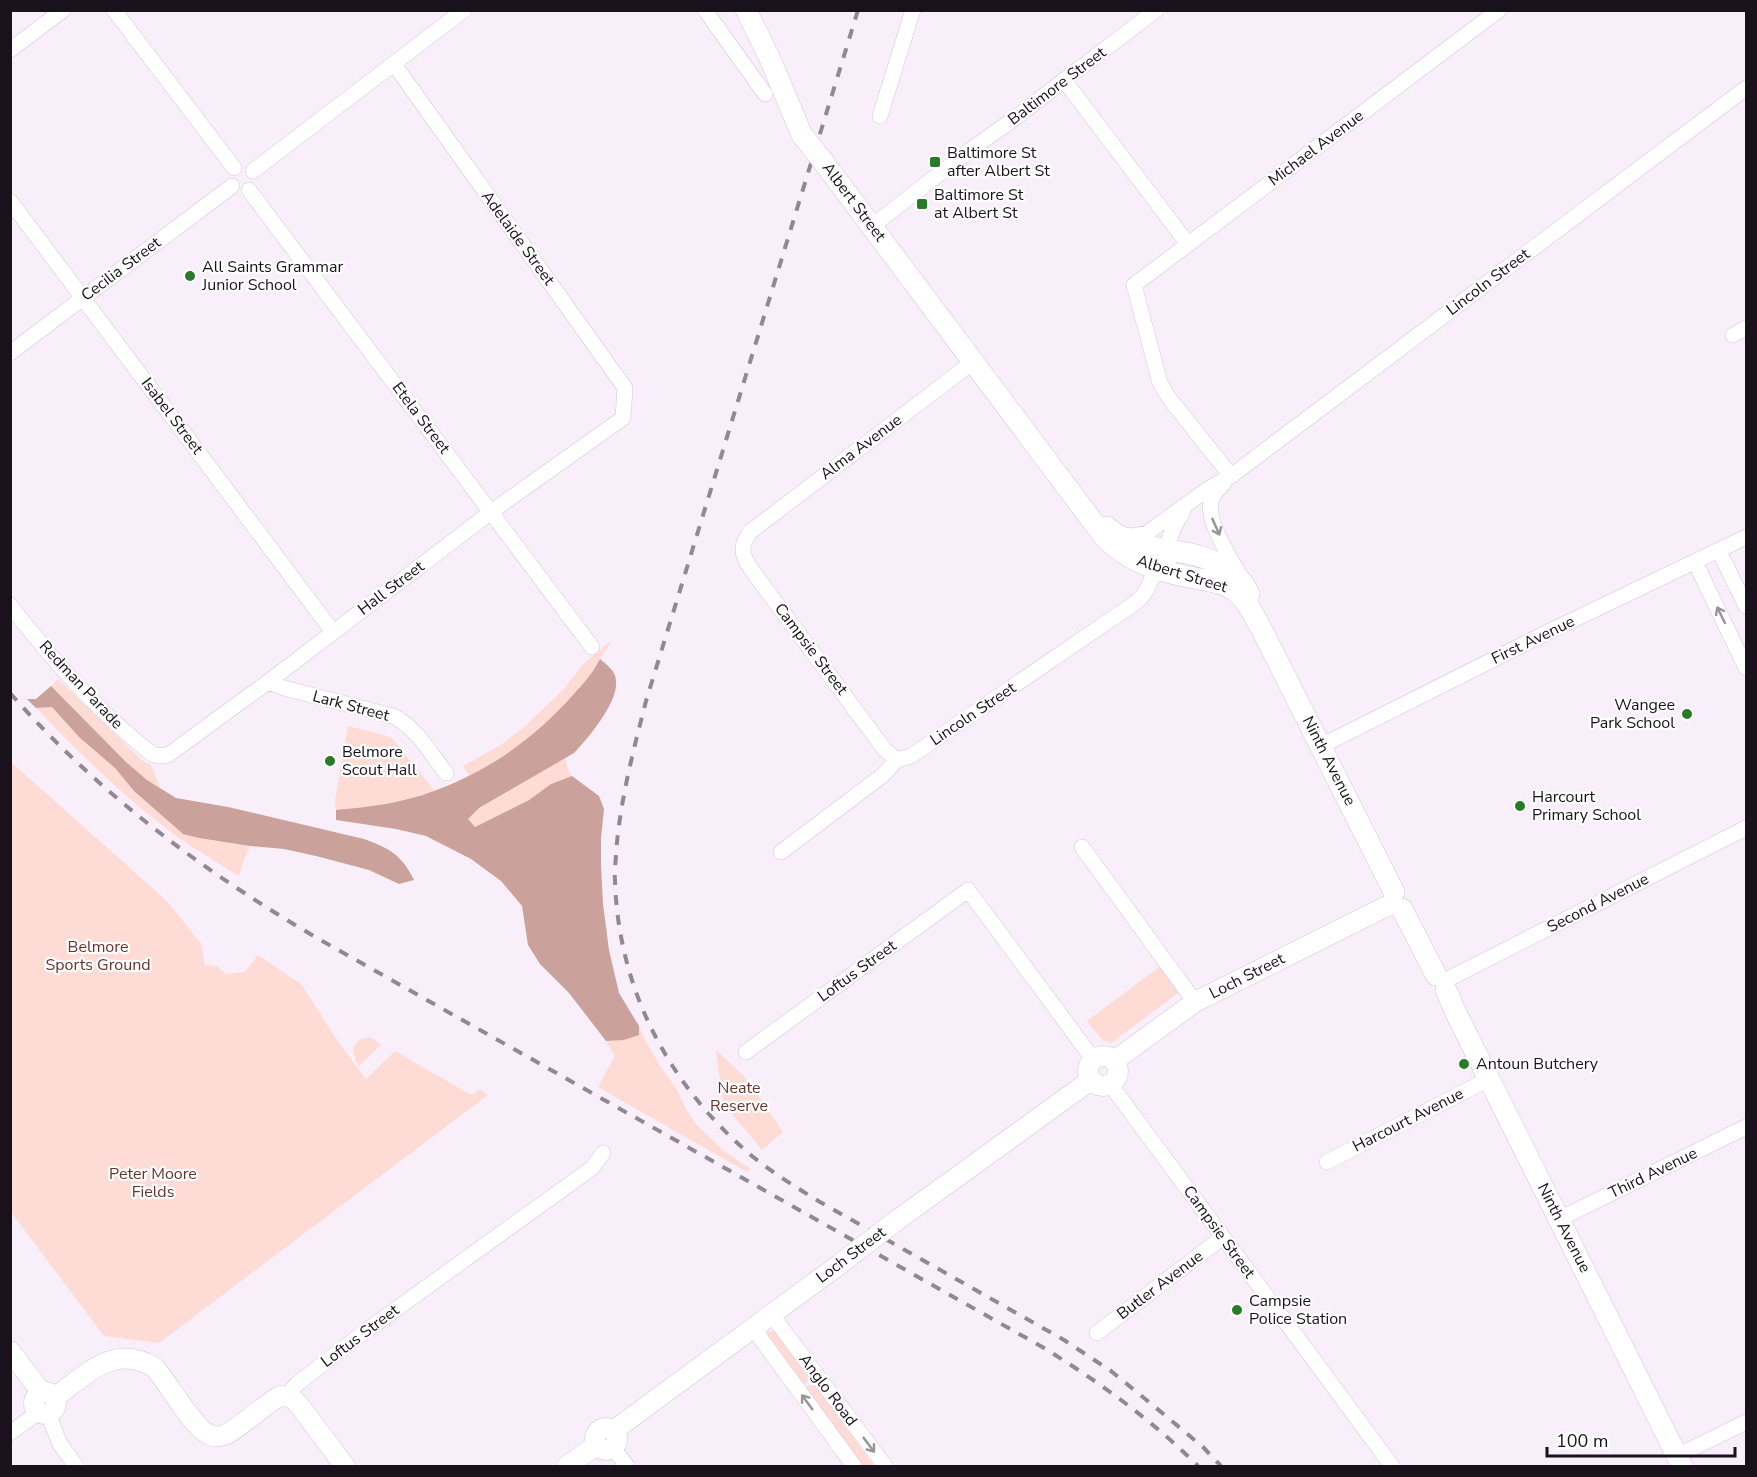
<svg xmlns="http://www.w3.org/2000/svg" width="1757" height="1477" font-family="'Nunito Sans',sans-serif">
  <style>
    .green { fill: #fedbd5 }
    .forest { fill: #cba19b }
    .lines { fill: none; stroke-linecap: round; stroke-linejoin: round }
    .minor-casing { stroke: #d8c2df; stroke-width: 16 }
    .tertiary-casing { stroke: #d8c2df; stroke-width: 21 }
    .secondary-casing { stroke: #d8c2df; stroke-width: 22 }
    .minor { stroke: #fff; stroke-width: 15 }
    .tertiary { stroke: #fff; stroke-width: 20 }
    .secondary { stroke: #fff; stroke-width: 21 }
    .rail { stroke: #918893; stroke-width: 4; stroke-dasharray: 10 10; stroke-linecap: butt }
    .tertiary-bridge-casing { stroke: #d8c2df; stroke-width: 21; stroke-linecap: butt }
    .secondary-bridge-casing { stroke: #d8c2df; stroke-width: 22; stroke-linecap: butt }
    .tertiary-bridge { stroke: #fff; stroke-width: 20 }
    .secondary-bridge { stroke: #fff; stroke-width: 21 }
    .oneway { stroke: #989498 }
    .poi-dot { fill: #287c28; stroke: #fff; stroke-width: 2 }
    .labels { text-anchor: middle; dominant-baseline: central; stroke-width: 4.5; stroke-linejoin: round; paint-order: stroke }
    .street-label { font-size: 16px; fill: #19111b; stroke: #fff }
    .poi-label { font-size: 16px; fill: #19111b; stroke: #fff; text-anchor: start }
    .park-label { font-size: 16px; fill: #69322b; stroke: #fff }
  </style>
  <rect width="100%" height="100%" fill="#f8effb"/>
  <path class="green" d="M612,640L592,673L555,716L520,745L470,777L463,766L499,746L523,728L564,689L582,665Z
    M58,679L143,761L151,765L160,787L147,780L126,762L51,686Z
    M52,707L79,737L115,768L134,791L183,834L199,838L250,846L243,862L239,876C212,859 183,843 158,822C114,787 75,749 36,708Z
    M348,726L391,737L435,791C401,802 371,807 336,810L335,800Z
    M565,758L568,770L572,776L551,784L529,800L475,827L468,819L479,808Z
    M11,762L168,902L201,944L205,965L217,966L226,974L245,972L258,955L302,985L339,1043L366,1079L395,1051L471,1095L480,1090L488,1095L159,1343L104,1336L11,1212Z
    M1163,964L1182,990L1111,1043L1102,1040L1087,1021Z
    M639,1026L644,1038L659,1064L677,1090L685,1107L695,1123L725,1152L751,1169L747,1172L598,1087L615,1056L606,1041L624,1040L639,1035Z
    M369,1037L374,1039L381,1045L359,1066L355,1060L353,1048L359,1040Z
    M716,1050L744,1076L783,1132L762,1150L723,1103Z
    M770,1331H774L777,1334L807,1376L808,1382L804,1384H802L766,1337L767,1333Z
    M809,1385H814L817,1388L874,1466H860L805,1391L806,1387Z"/>
  <path class="forest" d="M600,659C607,665 616,671 616,681C618,703 588,738 574,753L479,808L468,819L475,827L529,800L551,784L572,776L599,796L604,809L601,838V865L603,904L609,950L619,993L639,1026V1035L624,1040L606,1041L569,993L540,964L528,945L522,906L501,881L471,859L426,836L396,829L336,820V810C369,807 402,803 434,791C487,772 535,738 572,696C583,684 593,673 600,659Z
    M51,686L126,762L147,780L176,798L228,807L364,839C389,848 402,855 414,880L399,884L369,870L316,856L284,849L250,846L199,838L183,834L134,791L115,768L79,737L52,707L36,708L27,699H36Z"/>
  <g class="lines">
    <defs>
      <path id="minor" d="M114,10L234,168
        M705,10L765,94
        M10,50L63,10
        M1064,80L1188,244
        M880,116L913,10
        M253,171L464,10
        M249,190L592,647
        M10,201L333,632
        M872,226L969,151L1011,121L1156,10
        M1733,335L1746,328
        M10,353L232,186
        M1231,476L1169,398L1160,383L1134,285L1499,10
        M1224,483C1219,488 1213,494 1211,502C1206,521 1231,559 1240,576
        M1125,535L1132,536L1147,533L1208,489L1231,476L1746,88
        M1719,551L1746,606
        M1170,558C1163,541 1176,524 1184,509
        M1695,562L1746,668
        M10,605C51,659 98,712 152,754L159,756L168,755L268,682L491,512L623,418L625,388L394,64
        M268,682L284,688L393,716C416,727 431,754 446,773
        M1321,746L1546,633L1746,537
        M897,760L885,750L759,580C747,563 735,552 750,532L973,362
        M1082,847L1195,1002
        M781,852L883,775L897,760L911,756L1135,603C1147,594 1150,583 1155,569
        M1450,978L1746,828
        M746,1052L968,890L1093,1059
        M1110,1084L1392,1466
        M1327,1162L1489,1079
        M1559,1219L1746,1127
        M771,1314L885,1466
        M753,1328L854,1466
        M1097,1333L1223,1237
        M287,1395L297,1384L363,1333L592,1168L603,1153
        M48,1414L60,1444L76,1466
        M10,1433L39,1412
        M613,1448L627,1466
        M1677,1456L1746,1422"/>
      <path id="tertiary" d="M1088 1071a15 15 0 1 1 30 0a15 15 0 1 1-30 0Z
        M1114,1061L1195,1002L1387,906
        M896,1221L1091,1080
        M10,1351L42,1393
        M34 1403a11 11 0 1 1 22 0a11 11 0 1 1-22 0Z
        M54,1398C86,1375 115,1342 155,1368C168,1383 193,1427 208,1434C215,1438 224,1436 230,1432C248,1421 263,1406 280,1396L291,1397L299,1405L345,1466
        M595 1439a11 11 0 1 1 22 0a11 11 0 1 1-22 0Z
        M613,1431L836,1267
        M567,1466L597,1445"/>
      <path id="secondary" d="M746,10L770,59L802,135
        M825,164L1105,538C1128,561 1157,571 1189,577C1203,580 1221,581 1234,590C1247,599 1255,618 1263,632L1394,892
        M1107,527C1139,558 1195,541 1232,573C1239,578 1246,586 1249,594
        M1402,909L1436,975
        M1446,990L1456,1013L1682,1466"/>
    </defs>
    <use href="#minor" class="minor-casing"/>
    <use href="#tertiary" class="tertiary-casing"/>
    <use href="#secondary" class="secondary-casing"/>
    <use href="#minor" class="minor"/>
    <use href="#tertiary" class="tertiary"/>
    <use href="#secondary" class="secondary"/>
    <path class="rail" d="M858,10L646,701C633,752 620,801 616,853C616,862 614,871 615,880C618,989 669,1086 752,1156C773,1173 797,1188 820,1202L1064,1340L1111,1371L1155,1407L1203,1447L1221,1466
      M10,693C99,794 201,870 317,938L1044,1348C1099,1382 1152,1420 1198,1466"/>
    <defs>
      <path id="tertiary-bridge" d="M836,1267L896,1221"/>
      <path id="secondary-bridge" d="M802,135L825,164"/>
    </defs>
    <use href="#tertiary-bridge" class="tertiary-bridge-casing"/>
    <use href="#secondary-bridge" class="secondary-bridge-casing"/>
    <use href="#tertiary-bridge" class="tertiary-bridge"/>
    <use href="#secondary-bridge" class="secondary-bridge"/>
  </g>
  <defs><path id="oneway-shaft" d="M-6 0H5M1.5-3L5.5 0L1.5 3" fill="none" stroke-width="1.6" stroke-linecap="round" stroke-linejoin="round" transform="scale(1.5)"/></defs>
  <g class="oneway">
    <use href="#oneway-shaft" transform="translate(1216 527) rotate(66)"/>
    <use href="#oneway-shaft" transform="translate(1721 615) rotate(-116)"/>
    <use href="#oneway-shaft" transform="translate(807 1402) rotate(-126)"/>
    <use href="#oneway-shaft" transform="translate(869 1445) rotate(53)"/>
  </g>
  <g class="poi-dot">
    <rect x="929" y="156" width="12" height="12" rx="3"/>
    <rect x="916" y="198" width="12" height="12" rx="3"/>
    <circle cx="190" cy="276" r="6"/>
    <circle cx="1687" cy="714" r="6"/>
    <circle cx="330" cy="761" r="6"/>
    <circle cx="1520" cy="806" r="6"/>
    <circle cx="1464" cy="1064" r="6"/>
    <circle cx="1237" cy="1310" r="6"/>
  </g>
  <g class="labels">
    <g class="street-label">
      <text transform="translate(1057 86) rotate(-37)">Baltimore Street</text>
      <text transform="translate(1316 148) rotate(-37)">Michael Avenue</text>
      <text transform="translate(854 202) rotate(53)">Albert Street</text>
      <text transform="translate(518 238) rotate(54)">Adelaide Street</text>
      <text transform="translate(121 269) rotate(-37)">Cecilia Street</text>
      <text transform="translate(1488 282) rotate(-37)">Lincoln Street</text>
      <text transform="translate(172 416) rotate(53)">Isabel Street</text>
      <text transform="translate(421 418) rotate(53)">Etela Street</text>
      <text transform="translate(861 447) rotate(-37)">Alma Avenue</text>
      <text transform="translate(1182 574) rotate(17)">Albert Street</text>
      <text transform="translate(391 588) rotate(-37)">Hall Street</text>
      <text transform="translate(1533 640) rotate(-26)">First Avenue</text>
      <text transform="translate(811 649) rotate(53)">Campsie Street</text>
      <text transform="translate(81 685) rotate(47)">Redman Parade</text>
      <text transform="translate(351 706) rotate(15)">Lark Street</text>
      <text transform="translate(973 714) rotate(-34)">Lincoln Street</text>
      <text transform="translate(1329 761) rotate(63)">Ninth Avenue</text>
      <text transform="translate(1598 903) rotate(-27)">Second Avenue</text>
      <text transform="translate(857 971) rotate(-36)">Loftus Street</text>
      <text transform="translate(1247 976) rotate(-27)">Loch Street</text>
      <text transform="translate(1408 1120) rotate(-27)">Harcourt Avenue</text>
      <text transform="translate(1653 1173) rotate(-26)">Third Avenue</text>
      <text transform="translate(1564 1228) rotate(63)">Ninth Avenue</text>
      <text transform="translate(1219 1232) rotate(54)">Campsie Street</text>
      <text transform="translate(851 1255) rotate(-37)">Loch Street</text>
      <text transform="translate(1160 1285) rotate(-37)">Butler Avenue</text>
      <text transform="translate(360 1336) rotate(-37)">Loftus Street</text>
      <text transform="translate(828 1390) rotate(53)">Anglo Road</text>
    </g>
    <g class="poi-label">
      <text x="947" y="153">Baltimore St<tspan x="947" dy="18">after Albert St</tspan></text>
      <text x="934" y="195">Baltimore St<tspan x="934" dy="18">at Albert St</tspan></text>
      <text x="202" y="267">All Saints Grammar<tspan x="202" dy="18">Junior School</tspan></text>
      <text x="1675" y="705" text-anchor="end">Wangee<tspan x="1675" dy="18">Park School</tspan></text>
      <text x="342" y="752">Belmore<tspan x="342" dy="18">Scout Hall</tspan></text>
      <text x="1532" y="797">Harcourt<tspan x="1532" dy="18">Primary School</tspan></text>
      <text x="1476" y="1064">Antoun Butchery</text>
      <text x="1249" y="1301">Campsie<tspan x="1249" dy="18">Police Station</tspan></text>
    </g>
    <g class="park-label">
      <text x="98" y="947">Belmore<tspan x="98" dy="18">Sports Ground</tspan></text>
      <text x="739" y="1088">Neate<tspan x="739" dy="18">Reserve</tspan></text>
      <text x="153" y="1174">Peter Moore<tspan x="153" dy="18">Fields</tspan></text>
    </g>
  </g>
  <rect width="1757" height="1477" fill="none" stroke="#19111b" stroke-width="24"/>
  <path d="M1547 1447v9h188v-9" fill="none" stroke="#19111b" stroke-width="3"/>
  <text x="1556" y="1447" font-size="18" fill="#19111b" stroke="#ffffff" stroke-width="4.5" paint-order="stroke">100 m</text>
</svg>
